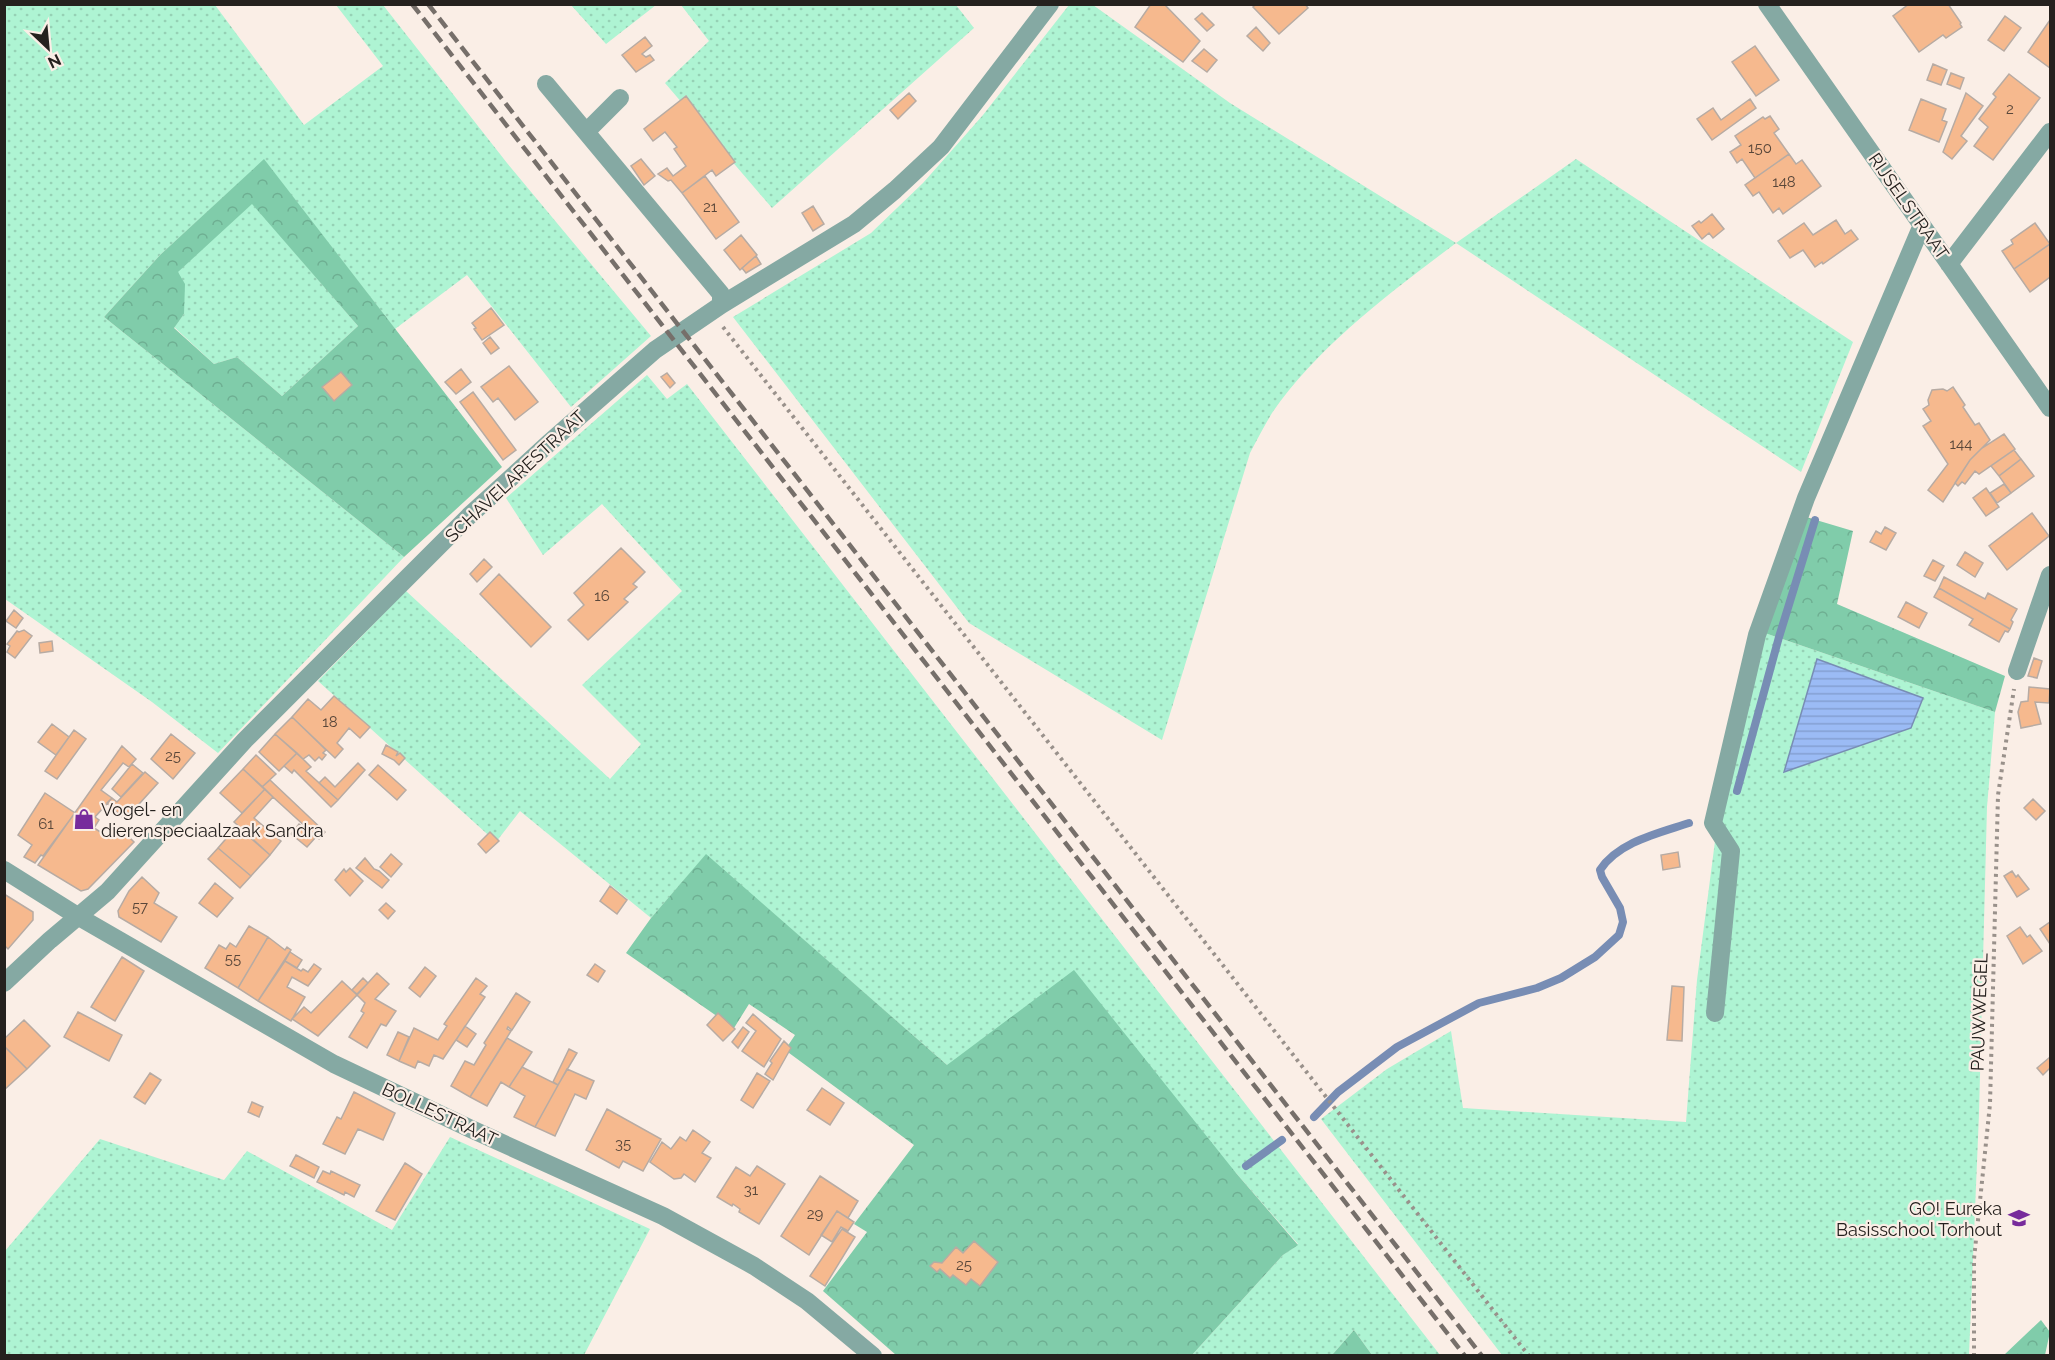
<svg xmlns="http://www.w3.org/2000/svg" width="2055" height="1360" font-family="Raleway,sans-serif">
  <style>
    .grass { fill: url(#grass-dots) }
    .forest { fill: url(#forest-crowns); fill-rule: evenodd }
    .water { fill: url(#water-rules); stroke: #788db4; stroke-width: 1.5 }
    .lines { fill: none; stroke-linecap: round; stroke-linejoin: round }
    .stream { stroke: #788db4; stroke-width: 8 }
    .building { fill: #f6b98e; stroke: #b7aba3; stroke-width: 1.5 }
    .path { stroke: #99918b; stroke-width: 4; stroke-dasharray: 3 4.5; stroke-linecap: butt }
    .minor { stroke: #85a9a3; stroke-width: 18 }
    .rail { stroke: #766f6a; stroke-width: 4.5; stroke-dasharray: 12 6; stroke-linecap: butt }
    .labels { text-anchor: middle; dominant-baseline: central; stroke-width: 4.5; stroke-linejoin: round; paint-order: stroke }
    .number-label { font-size: 15px; fill: #59473a }
    .street-label { font-size: 18px; fill: #25211e; stroke: #faeee6 }
    .poi-label { font-size: 18px; fill: #25211e; stroke: #faeee6; text-anchor: start }
  </style>
  <defs>
    <pattern id="grass-dots" width="8" height="8" patternUnits="userSpaceOnUse" patternTransform="scale(1.5)"><rect width="8" height="8" fill="#aef4d3"/><path d="M2 2h.1M6 6h.1" fill="none" stroke="#96d1b5" stroke-width="1.8" stroke-linecap="round"/></pattern>
    <pattern id="forest-crowns" width="20" height="18" patternUnits="userSpaceOnUse" patternTransform="scale(1.5)"><rect width="20" height="18" fill="#80ccaa"/><path d="M2 6a3 3 0 1 1 6 0M12 15a3 3 0 1 1 6 0" fill="none" stroke="#6eaf92"/></pattern>
    <pattern id="water-rules" width="6" height="5" patternUnits="userSpaceOnUse" patternTransform="scale(1.5)"><rect width="6" height="5" fill="#9bbbf5"/><path d="M0 2.5h6" fill="none" stroke="#85a0d2"/></pattern>
  </defs>
  <rect width="100%" height="100%" fill="#faeee6"/>
  <path class="grass" d="M5,5H215L304,125L383,66L336,5H383L507,163L651,336L571,407L467,275L395,329L264,160L160,255L104,317L404,557L218,753L152,702L5,599Z
    M571,5H656L606,44Z
    M681,5H956L974,28L772,208L665,83L709,41Z
    M1093,5L1230,103L1456,243L1576,159L1853,342L1801,472L1456,243C1391,292 1318,346 1272,413C1264,426 1257,440 1250,453L1162,740L969,623L733,317L871,233L923,183L983,115L1069,5Z
    M252,203L358,326L282,396L237,357L214,364L174,327L184,314L177,272Z
    M647,375L667,399L687,384L1440,1355H1372L1354,1330L1332,1355H1192L1283,1255L1298,1244L1236,1173L947,1065L706,855L651,918L520,811L496,842L318,681L406,591L610,779L641,744L582,685L682,591L602,504L543,555L506,498Z
    M1762,632L1995,712L1987,807L1979,1114L1969,1355H1502L1321,1119L1387,1069L1451,1031L1463,1108L1686,1122L1697,980L1718,818Z
    M450,1137L650,1229L584,1355L8,1356L5,1353V1251L100,1139L224,1180L247,1151L392,1230Z"/>
  <path class="forest" d="M264,159L502,467L404,557L104,317L160,255ZM252,204L358,326L282,396L237,357L214,364L174,328L184,314L185,284L178,272Z
    M1796,514L1853,531L1837,604L2005,676L1995,712L1762,632Z
    M706,854L947,1065L1074,970L1236,1173L1298,1245L1283,1255L1192,1355H896L823,1291L867,1232L854,1224L914,1145L785,1050L795,1035L749,1004L734,1028L626,953L651,918Z
    M2041,1320L2050,1332L2045,1355H2004Z
    M1354,1330L1372,1355H1332Z"/>
  <path class="water" d="M1817,659L1923,698L1911,728L1784,772Z"/>
  <g class="lines">
    <path class="stream" d="M1737,791L1779,637L1815,520
      M1314,1117L1338,1092L1397,1047L1479,1003L1537,988L1561,978L1595,957L1619,935L1623,922L1620,908L1602,877L1600,870C1618,842 1659,833 1689,823
      M1246,1166L1282,1140"/>
  </g>
  <path class="building" d="M1151,4H1164L1200,41L1183,62L1135,27Z
    M1256,4H1305L1308,8L1279,34L1253,7Z
    M1909,4H1948L1961,23L1960,24L1962,27L1946,38L1943,35L1919,52L1893,16Z
    M1202,13L1214,25L1207,31L1195,19Z
    M2005,16L2021,28L2004,51L1988,40Z
    M2050,20V68L2028,52Z
    M1256,27L1270,43L1263,51L1247,36Z
    M645,37L652,46L642,54L646,57L650,55L654,60L636,72L622,55Z
    M1755,46L1779,80L1756,96L1732,62Z
    M1204,49L1217,60L1207,72L1192,61Z
    M1933,64L1947,70L1941,85L1927,80Z
    M1951,73L1964,78L1960,89L1947,84Z
    M2009,74L2040,98L1993,160L1974,146L1988,127L1979,119L1996,97L1993,94Z
    M909,93L916,101L898,119L890,110Z
    M1966,93L1983,106L1961,136L1967,141L1952,159L1943,152Z
    M686,96L735,162L716,176L712,170L682,193L671,180L668,181L658,174L667,168L673,176L686,166L674,149L677,147L665,132L653,141L644,129Z
    M1750,99L1756,108L1712,140L1697,119L1713,108L1721,120Z
    M1921,99L1946,109L1942,120L1947,122L1939,142L1909,130Z
    M1770,116L1779,129L1774,133L1789,154L1755,178L1742,159L1737,163L1730,152L1741,145L1735,136L1763,117L1765,119Z
    M1789,154L1796,164L1802,160L1821,186L1783,214L1779,208L1773,213L1759,192L1753,196L1745,185Z
    M641,159L655,176L644,185L631,166Z
    M705,176L739,222L716,239L682,193Z
    M813,206L824,224L813,231L802,213Z
    M1712,214L1724,229L1713,238L1709,233L1702,239L1692,226L1699,221L1701,223Z
    M1836,220L1845,234L1851,230L1858,239L1823,264L1822,262L1815,267L1803,250L1790,258L1778,241L1804,223L1813,235Z
    M2035,223L2050,244L2014,269L2002,251L2013,244L2011,240Z
    M741,235L757,255L740,270L724,250Z
    M2050,244V277L2030,292L2014,269Z
    M756,256L761,264L746,273L742,268Z
    M491,308L504,325L482,340L474,329L476,328L472,323Z
    M490,337L499,348L491,354L483,343Z
    M509,366L538,402L515,420L498,398L493,402L481,387Z
    M461,369L471,382L456,394L445,382Z
    M341,372L352,385L334,401L322,387Z
    M667,373L675,383L670,388L661,377Z
    M1953,387L1965,405L1963,407L1975,425L1979,423L1990,440L1970,460L1943,502L1928,490L1948,464L1923,426L1931,421L1923,409L1929,405L1928,400L1932,390L1943,389L1947,391Z
    M473,392L516,450L503,460L460,402Z
    M2004,434L2015,449L1979,474L1975,471L1965,484L1962,482L1958,486L1955,483L1970,460L1982,448Z
    M2014,450L2021,459L1999,476L1991,466Z
    M2021,459L2034,476L2011,493L1999,476Z
    M2004,484L2011,493L1997,503L1990,493Z
    M1986,488L1999,507L1986,516L1973,498Z
    M2032,513L2049,536L2007,570L1989,546Z
    M1885,527L1896,533L1886,550L1870,542L1876,531L1881,534Z
    M621,548L645,572L633,584L637,587L624,599L628,602L588,640L568,620L584,605L574,593Z
    M1965,552L1983,563L1975,577L1957,565Z
    M484,559L492,567L477,582L470,574Z
    M1933,560L1944,566L1935,581L1924,576Z
    M499,574L551,627L531,647L480,594Z
    M1944,577L1985,599L1988,593L2017,609L2011,620L2013,622L2010,629L1939,588Z
    M1939,588L2010,629L2008,632L2005,631L1999,642L1969,625L1973,619L1934,597Z
    M1906,602L1927,613L1919,628L1898,617Z
    M14,610L23,618L16,628L6,621Z
    M24,630L32,636L15,658L7,652L10,646L7,644L17,631L19,632Z
    M52,641L53,651L40,653L39,643Z
    M2034,658L2042,661L2037,678L2028,676Z
    M2029,687L2050,689L2049,703L2035,702L2041,724L2021,728L2018,712L2021,702L2028,701Z
    M334,696L370,727L360,738L349,728L337,743L343,749L335,758L292,717L308,699L321,710Z
    M292,717L326,750L323,753L326,755L322,760L319,757L315,761L309,755L303,759L275,734Z
    M52,724L69,737L56,755L38,742Z
    M74,730L86,739L57,779L45,771Z
    M171,734L195,753L173,779L151,759Z
    M275,734L297,753L279,771L259,752Z
    M386,745L398,752L396,756L400,753L405,758L399,765L394,760L382,754Z
    M122,746L136,759L129,767L123,763L101,790L112,798L95,817L99,820L94,828L110,838L122,830L134,842L88,889L81,891L38,865Z
    M297,753L311,767L306,771L338,800L331,807L294,770L292,773L284,766Z
    M256,755L276,774L262,787L243,769Z
    M358,763L365,770L338,800L319,783L325,777L335,787Z
    M132,764L143,773L121,797L112,789Z
    M378,765L406,790L397,800L369,775Z
    M243,769L265,789L242,813L220,793Z
    M145,772L158,783L130,814L126,812L122,817L107,803L112,798L117,802Z
    M270,780L325,832L319,839L262,787Z
    M265,789L273,797L254,818L281,841L270,855L234,822Z
    M45,793L75,813L43,856L41,855L35,863L24,857L32,845L18,835Z
    M2033,799L2045,811L2036,820L2024,808Z
    M299,824L315,838L307,847L291,834Z
    M237,826L270,855L251,876L218,848Z
    M490,832L499,841L486,853L478,844Z
    M218,848L251,876L240,888L208,859Z
    M1678,852L1680,867L1663,870L1661,855Z
    M391,854L402,864L391,877L380,867Z
    M365,858L374,869L379,871L389,880L382,888L356,868Z
    M350,868L363,881L350,896L335,880L344,869L346,872Z
    M2012,871L2016,877L2018,875L2029,889L2017,897L2004,876Z
    M142,877L159,893L154,903L177,917L161,942L119,917L118,911L129,891Z
    M215,883L233,898L217,917L199,903Z
    M610,886L627,900L617,914L600,901Z
    M4,894L33,912V920L8,949L4,945Z
    M386,903L395,911L388,919L379,910Z
    M2050,922V944L2040,929Z
    M249,926L268,937L238,988L205,968L219,945L226,949L230,943L236,947Z
    M2020,927L2027,937L2030,935L2042,951L2023,964L2007,936Z
    M268,937L285,950L287,947L291,950L258,1001L238,988Z
    M290,952L302,960L297,968L285,961Z
    M122,957L144,971L115,1021L91,1007Z
    M285,961L301,971L303,969L308,972L314,964L321,969L308,986L292,977L287,987L305,997L291,1021L258,1001Z
    M595,964L605,971L598,982L587,975Z
    M425,967L436,976L420,997L409,988Z
    M377,973L389,984L375,999L396,1011L386,1026L381,1024L367,1048L349,1037L364,1013L361,1011L365,1003L357,995Z
    M363,978L368,983L357,994L352,990Z
    M476,978L487,986L480,994L485,997L443,1059L434,1055L429,1066L418,1061L415,1068L399,1061L414,1028L438,1040L447,1026L444,1024Z
    M342,981L357,995L318,1036L292,1019L304,1007L311,1013Z
    M1672,986L1684,987L1682,1041L1667,1040Z
    M516,993L530,1002L512,1030L508,1027L507,1029L511,1031L470,1097L451,1086L465,1061L474,1065L486,1045L484,1043Z
    M78,1012L122,1035L109,1061L64,1037Z
    M718,1013L735,1029L723,1041L707,1025Z
    M753,1014L781,1039L764,1067L742,1051L756,1031L746,1023Z
    M24,1020L50,1046L27,1069L4,1046V1039Z
    M465,1026L476,1034L467,1047L456,1040Z
    M743,1027L749,1032L738,1048L732,1042Z
    M398,1032L409,1037L399,1061L387,1055Z
    M507,1038L532,1052L509,1087L501,1082L487,1106L470,1097Z
    M784,1041L791,1048L773,1080L765,1074L772,1063L770,1061Z
    M4,1046L27,1069L4,1090Z
    M569,1049L577,1053L558,1085L553,1082Z
    M2050,1057V1068L2043,1075L2037,1068Z
    M522,1067L558,1085L535,1127L514,1117L525,1096L509,1087Z
    M567,1069L594,1081L586,1099L575,1094L555,1136L535,1127Z
    M150,1073L161,1080L145,1104L134,1097Z
    M757,1073L770,1081L753,1108L741,1100Z
    M822,1088L844,1103L830,1125L807,1110Z
    M354,1092L395,1113L383,1140L358,1129L345,1154L323,1144L337,1117L341,1119Z
    M252,1102L263,1107L259,1117L248,1112Z
    M607,1109L661,1139L643,1171L623,1161L619,1168L586,1150Z
    M693,1130L710,1142L702,1153L711,1158L695,1182L684,1174L681,1178L674,1179L650,1162L662,1142L671,1149L680,1137L686,1141Z
    M296,1155L319,1167L314,1178L290,1166Z
    M405,1163L422,1174L395,1220L376,1211Z
    M757,1166L785,1184L759,1224L739,1212L740,1209L733,1204L732,1206L717,1197L736,1167L750,1176Z
    M323,1171L330,1174L331,1171L360,1185L354,1197L345,1192L344,1195L317,1182Z
    M820,1176L858,1201L848,1218L837,1211L809,1255L781,1236Z
    M837,1211L854,1222L848,1231L841,1227L832,1242L821,1235Z
    M842,1229L855,1237L825,1286L810,1276Z
    M974,1241L998,1262L980,1286L971,1279L966,1285L953,1275L950,1278L940,1269L937,1272L930,1266L934,1262L942,1263L956,1247L963,1253Z"/>
  <g class="lines">
    <path class="path" d="M723,327L1529,1356
      M1974,1356V1259L1990,1104L1998,795L2014,689"/>
    <path class="minor" d="M1767,4L2050,408
      M546,84L721,294V305
      M586,132L620,98
      M1949,264L2050,132
      M2017,671L2050,575
      M4,870L79,917L334,1064L471,1129L663,1216L754,1266L807,1301L873,1356
      M4,983L50,940L108,891L245,740L469,516L549,443L655,350L721,305L854,224L895,190L941,147L1050,4
      M1715,1013L1731,851L1713,823L1757,635L1806,498L1922,225"/>
    <path class="rail" d="M412,4L1465,1356
      M428,4L1482,1356"/>
  </g>
  <defs>
    <symbol id="shop-bare" viewBox="-9 -9 18 18"><path d="M-5-2.5h2.3a2.7 3.5 0 0 1 5.4 0H5L5.5 6h-11ZM-1.5-2.5h3a1.5 2.3 0 0 0-3 0Z" fill="#772b9c" stroke="#faeee6" stroke-width="2.5" paint-order="stroke"/></symbol>
    <symbol id="school-bare" viewBox="-9 -9 18 18"><path d="M0-5L7-2L0 1L-7-2ZM-4 1L0 2.5L4 1V4Q0 6-4 4Z" fill="#772b9c" stroke="#faeee6" stroke-width="2.5" paint-order="stroke"/></symbol>
  </defs>
  <g fill-rule="evenodd">
    <use href="#shop-bare" x="69" y="804" width="30" height="30"/>
    <use href="#school-bare" x="2004" y="1203" width="30" height="30"/>
  </g>
  <g class="labels">
    <g class="number-label">
      <text x="2010" y="109">2</text>
      <text x="1760" y="148">150</text>
      <text x="1784" y="182">148</text>
      <text x="710" y="207">21</text>
      <text x="1961" y="444">144</text>
      <text x="602" y="596">16</text>
      <text x="330" y="722">18</text>
      <text x="173" y="756">25</text>
      <text x="46" y="824">61</text>
      <text x="140" y="907">57</text>
      <text x="233" y="959">55</text>
      <text x="623" y="1144">35</text>
      <text x="751" y="1190">31</text>
      <text x="815" y="1214">29</text>
      <text x="964" y="1265">25</text>
    </g>
    <g class="street-label">
      <text transform="translate(1909 206) rotate(55)">RIJSELSTRAAT</text>
      <text transform="translate(515 476) rotate(-43)">SCHAVELARESTRAAT</text>
      <text transform="translate(1979 1012) rotate(-88)">PAUWWEGEL</text>
      <text transform="translate(440 1114) rotate(25)">BOLLESTRAAT</text>
    </g>
    <g class="poi-label">
      <text x="101" y="809">Vogel- en<tspan x="101" dy="21">dierenspeciaalzaak Sandra</tspan></text>
      <text x="2002" y="1208" text-anchor="end">GO! Eureka<tspan x="2002" dy="21">Basisschool Torhout</tspan></text>
    </g>
  </g>
  <rect width="2055" height="1360" fill="none" stroke="#25211e" stroke-width="12"/>
  <g transform="translate(48 48) rotate(154)" stroke="#faeee6" stroke-width="4.5" paint-order="stroke">
  <path d="M0-4.5L10 22L0 15L-10 22Z" fill="#25211e"/>
  <text y="-9" font-size="16" font-weight="bold" text-anchor="middle" fill="#25211e">N</text>
  </g>
</svg>
